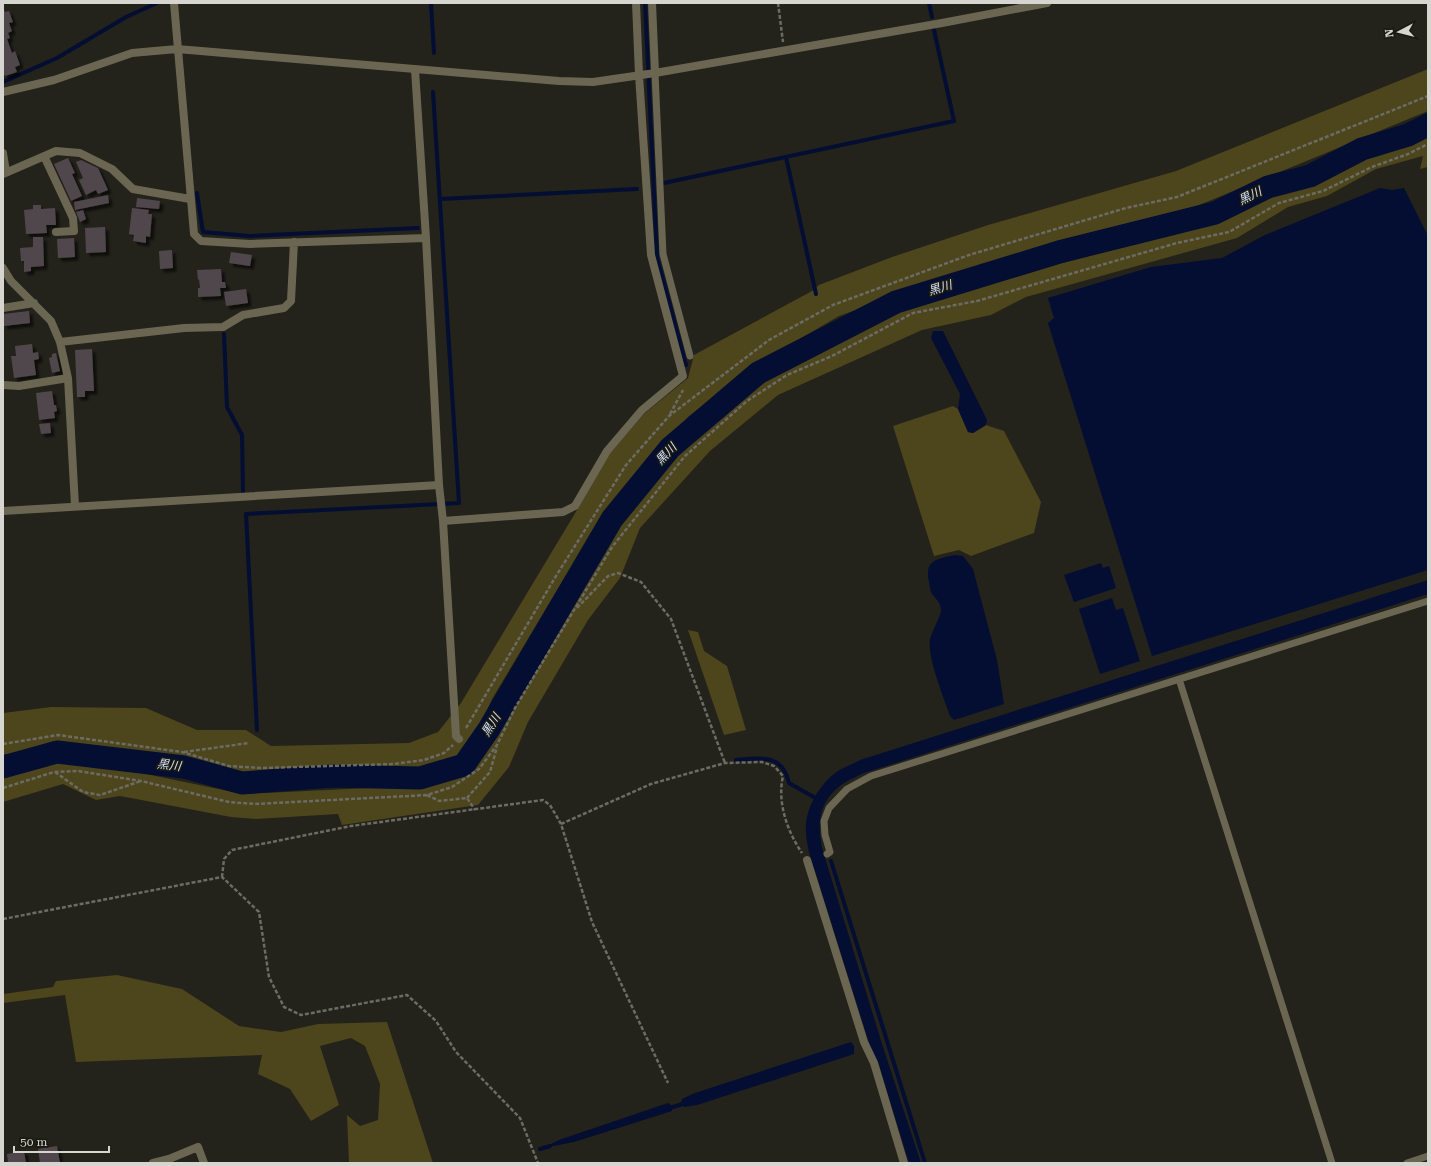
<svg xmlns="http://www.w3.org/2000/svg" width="1431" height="1166" font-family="'Roboto Serif','Noto Sans JP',serif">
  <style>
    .green { fill: #4d451b }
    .water { fill: #030e32 }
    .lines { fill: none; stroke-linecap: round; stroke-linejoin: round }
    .stream { stroke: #030e32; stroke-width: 4 }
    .river { stroke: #030e32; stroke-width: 23 }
    .building { fill: #50474b; filter: url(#shadow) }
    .path { stroke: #6c6b64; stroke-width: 2.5; stroke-dasharray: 4 2; stroke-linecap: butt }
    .lane { stroke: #6b6651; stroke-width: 7 }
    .street { stroke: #6b6651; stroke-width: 8 }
    .labels { text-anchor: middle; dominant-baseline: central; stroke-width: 3.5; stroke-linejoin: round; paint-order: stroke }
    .water-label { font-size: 12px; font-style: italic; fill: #d3e2fe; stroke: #1a1911 }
  </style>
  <defs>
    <filter id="shadow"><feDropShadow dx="3.5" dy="3.5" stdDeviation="1" flood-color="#0009"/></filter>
  </defs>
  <rect width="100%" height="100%" fill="#23221b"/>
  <path class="green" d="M1428,69V111L1192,208L967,270L839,316L767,358L689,416L655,451L565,577L492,699L472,744L451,762L424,771L243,778L179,762L56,744L3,755V713L51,707L146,708L197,730H246L271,746L409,743L438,732L461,703L574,515L609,454L645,413L688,378L694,355L812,291L819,285L892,257L988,225L1176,171Z
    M1428,134V167L1420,169L1423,156L1376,169L1327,196L1288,207L1237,238L1026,297L991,315L922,330L778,395L710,451L640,528L620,578L588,620L528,722L509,767L478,805L342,825L338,814L256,819L231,817L120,796L96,800L63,784L3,802V776L45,764L83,761L243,794L431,785L464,771L485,748L501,716L603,545L678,451L741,393L780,367L908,303L969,291L1179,228L1225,219L1277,191L1308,187L1367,158L1404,148Z
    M953,406L958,409L968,432L973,433L986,425L1004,431L1041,502L1034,533L971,556L959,550L934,556L893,426Z
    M688,630L698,632L704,651L727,666L746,730L724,735Z
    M117,975L182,989L239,1026L281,1032L318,1024L387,1022L433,1163H349L347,1115L360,1126L378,1120L380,1084L365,1046L351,1038L320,1046L339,1105L311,1121L290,1089L258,1074L262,1055L76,1062L65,995L3,1003V994L53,987L56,981Z"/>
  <path class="water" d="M1380,188L1392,190L1404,188L1428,236V570L1152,656L1048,323L1054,318L1048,298L1151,267L1222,258L1265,235Z
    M933,331H943L987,420L986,425L973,433L968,432L958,409L960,394L931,338Z
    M955,555L963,556L973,569L997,660L1004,704L954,720L950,716C944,698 927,657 930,639C932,631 941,616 941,610C941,603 936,599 932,594C930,591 930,586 929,582C924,560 937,559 955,555Z
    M1101,563L1103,568L1109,566L1116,588L1074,602L1064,575Z
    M1428,580V594L864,773C858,776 850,779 844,783C819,800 817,821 822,848L882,1044L921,1163H909L878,1062L871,1049L809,852C808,846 806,839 806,833C804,810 819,784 838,771C844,767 853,764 860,760Z
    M1112,598L1116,610L1123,608L1140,661L1100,674L1079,609Z
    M851,1042L854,1046V1054L697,1105L684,1107L681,1104L682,1099L695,1093Z
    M668,1103L672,1106V1111L574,1142L543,1148L559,1140Z"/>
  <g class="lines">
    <path class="stream" d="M431,3L434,53
      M645,3L657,257L686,365
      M929,3L932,17
      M3,82L57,58L126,17L157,3
      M786,157L816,294
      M664,183L954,121L934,30
      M197,193L203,232L249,236L418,228
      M440,199L637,189
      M224,334L227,407L242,435L243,491
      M257,730L246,514L459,503L433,92
      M736,760C760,758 782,753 789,783L819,800
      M831,861L925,1163
      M667,1109L685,1103
      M540,1149L550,1146"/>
    <path class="river" d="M3,767L57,752L184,767L242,783L333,776L420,778L464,765L489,729L612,519L670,448L758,373L896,302L1059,252L1215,213L1268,187L1310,176L1362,149L1408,135L1428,125"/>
  </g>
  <path class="building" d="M3,7L5,12L9,11L13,22L9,23L12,31L8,33L10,38L7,39L12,53L15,51L20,65L15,67L17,72L5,76L3,72Z
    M68,158L75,173L72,174L82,196L71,201L54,164Z
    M81,160L98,168L108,190L98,194L96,190L86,195L79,180L83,178L76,162Z
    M108,195L109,203L75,210L74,202Z
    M137,198L160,201L159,209L136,207Z
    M33,205H41V209L55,208L56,225H46L47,233L26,234L24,210L33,209Z
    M132,208L149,210L148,214H152L150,237L146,236V243L133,241L134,235L129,234Z
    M83,210L86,219L80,222L76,212Z
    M105,227L106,252L86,253L85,228Z
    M33,237H43L44,266L31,267V271L24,272V261H21L20,248L33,247Z
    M74,238L75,257L58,258L57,239Z
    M172,250L173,268L160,269L159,251Z
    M231,252L252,255L250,266L229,263Z
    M221,269L222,282H225L226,288H220L221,296L198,297V288H200L199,279L198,280L197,270Z
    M246,289L248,303L226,306L224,292Z
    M29,311L30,323L4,326L3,314Z
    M32,344L33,353L38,352L39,359L34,360L36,375L14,378L11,356H16L15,346Z
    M92,349L94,391H85V397H77L75,350Z
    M56,353L60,371L52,373L49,358L52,357V354Z
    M52,391L54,405H56L57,411L54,412L55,418L39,420L36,393Z
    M50,423L51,433L41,434L39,424Z
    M57,1146L60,1163H40L38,1149Z
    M24,1151L26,1163H8L7,1154Z"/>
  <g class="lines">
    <path class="path" d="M778,3L783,42
      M670,414L683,390
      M577,608L608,576L618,573L641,582L671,619L725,763
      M466,728L556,576L626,465L669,416L769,340L833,305L969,255L1126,208L1177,197L1428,96
      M3,744L58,735L182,752L229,766L261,768L394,764L424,760L444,753L453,745
      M184,752L249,743
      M55,772L83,792L100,795L141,781
      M3,788L54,772L78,771L141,781L229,802L255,804L427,795L452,787L479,769L497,745L515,708L612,547L685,456L747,401L787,375L832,356L913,313L977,301L1177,243L1229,232L1279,203L1323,191L1372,167L1408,154L1428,144
      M427,795L439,801L467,798L475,810
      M467,798L490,772L497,747
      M561,824L651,784L725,763L762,762L774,766L783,776C777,802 787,831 802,853
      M222,877L224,859L232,850L351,826L543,800L550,805L561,824L592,922L668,1083
      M3,919L222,877L259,912L269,977L284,1007L301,1015L407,995L436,1021L456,1052L520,1118L538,1163"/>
    <path class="lane" d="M655,73L663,254L690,356
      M1179,679L1332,1163
      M827,854L830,852L825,835L824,821L829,808L847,789L871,776L1428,601
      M1407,1163L1428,1156"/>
    <path class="street" d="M174,3L194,234L201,241L250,244L426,238
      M652,3L655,73
      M415,70L426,238L439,485L443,521L456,736L459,739
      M3,92L54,80L132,53L177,49L559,81L593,82L655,73L942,23L1047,3
      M3,153L6,172
      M44,156L73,218L74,231L56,232
      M3,174L56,151L80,153L112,169L133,189L190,199
      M3,268L11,281L51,321L60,342
      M3,308L34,303
      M3,385L19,386L68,378
      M75,506L68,378L60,342L184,328L223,327L243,315L284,308L291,301L294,242
      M3,511L439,485
      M443,521L563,512L575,506L607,451L642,410L683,376L651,255L639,75L636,3
      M807,860L864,1042L874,1063L904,1163
      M153,1163L169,1159L198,1147L204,1163"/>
  </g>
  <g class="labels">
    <g class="water-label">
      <text transform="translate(1250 196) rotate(-26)">黒川</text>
      <text transform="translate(940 288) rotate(-17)">黒川</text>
      <text transform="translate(666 454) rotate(-47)">黒川</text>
      <text transform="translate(491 725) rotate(-58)">黒川</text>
      <text transform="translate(169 765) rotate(7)">黒川</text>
    </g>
  </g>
  <rect width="1431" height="1166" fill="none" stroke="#d6d5d0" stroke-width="8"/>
  <g transform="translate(1399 32) rotate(263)" stroke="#1a1911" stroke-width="3" paint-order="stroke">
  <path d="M0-3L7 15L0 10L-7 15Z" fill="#d6d5d0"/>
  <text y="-6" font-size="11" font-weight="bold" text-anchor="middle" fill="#d6d5d0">N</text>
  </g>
  <path d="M14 1146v6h95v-6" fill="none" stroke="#d6d5d0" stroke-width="2"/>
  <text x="20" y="1146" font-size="12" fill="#d6d5d0" stroke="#1a1911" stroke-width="3" paint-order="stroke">50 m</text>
</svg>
